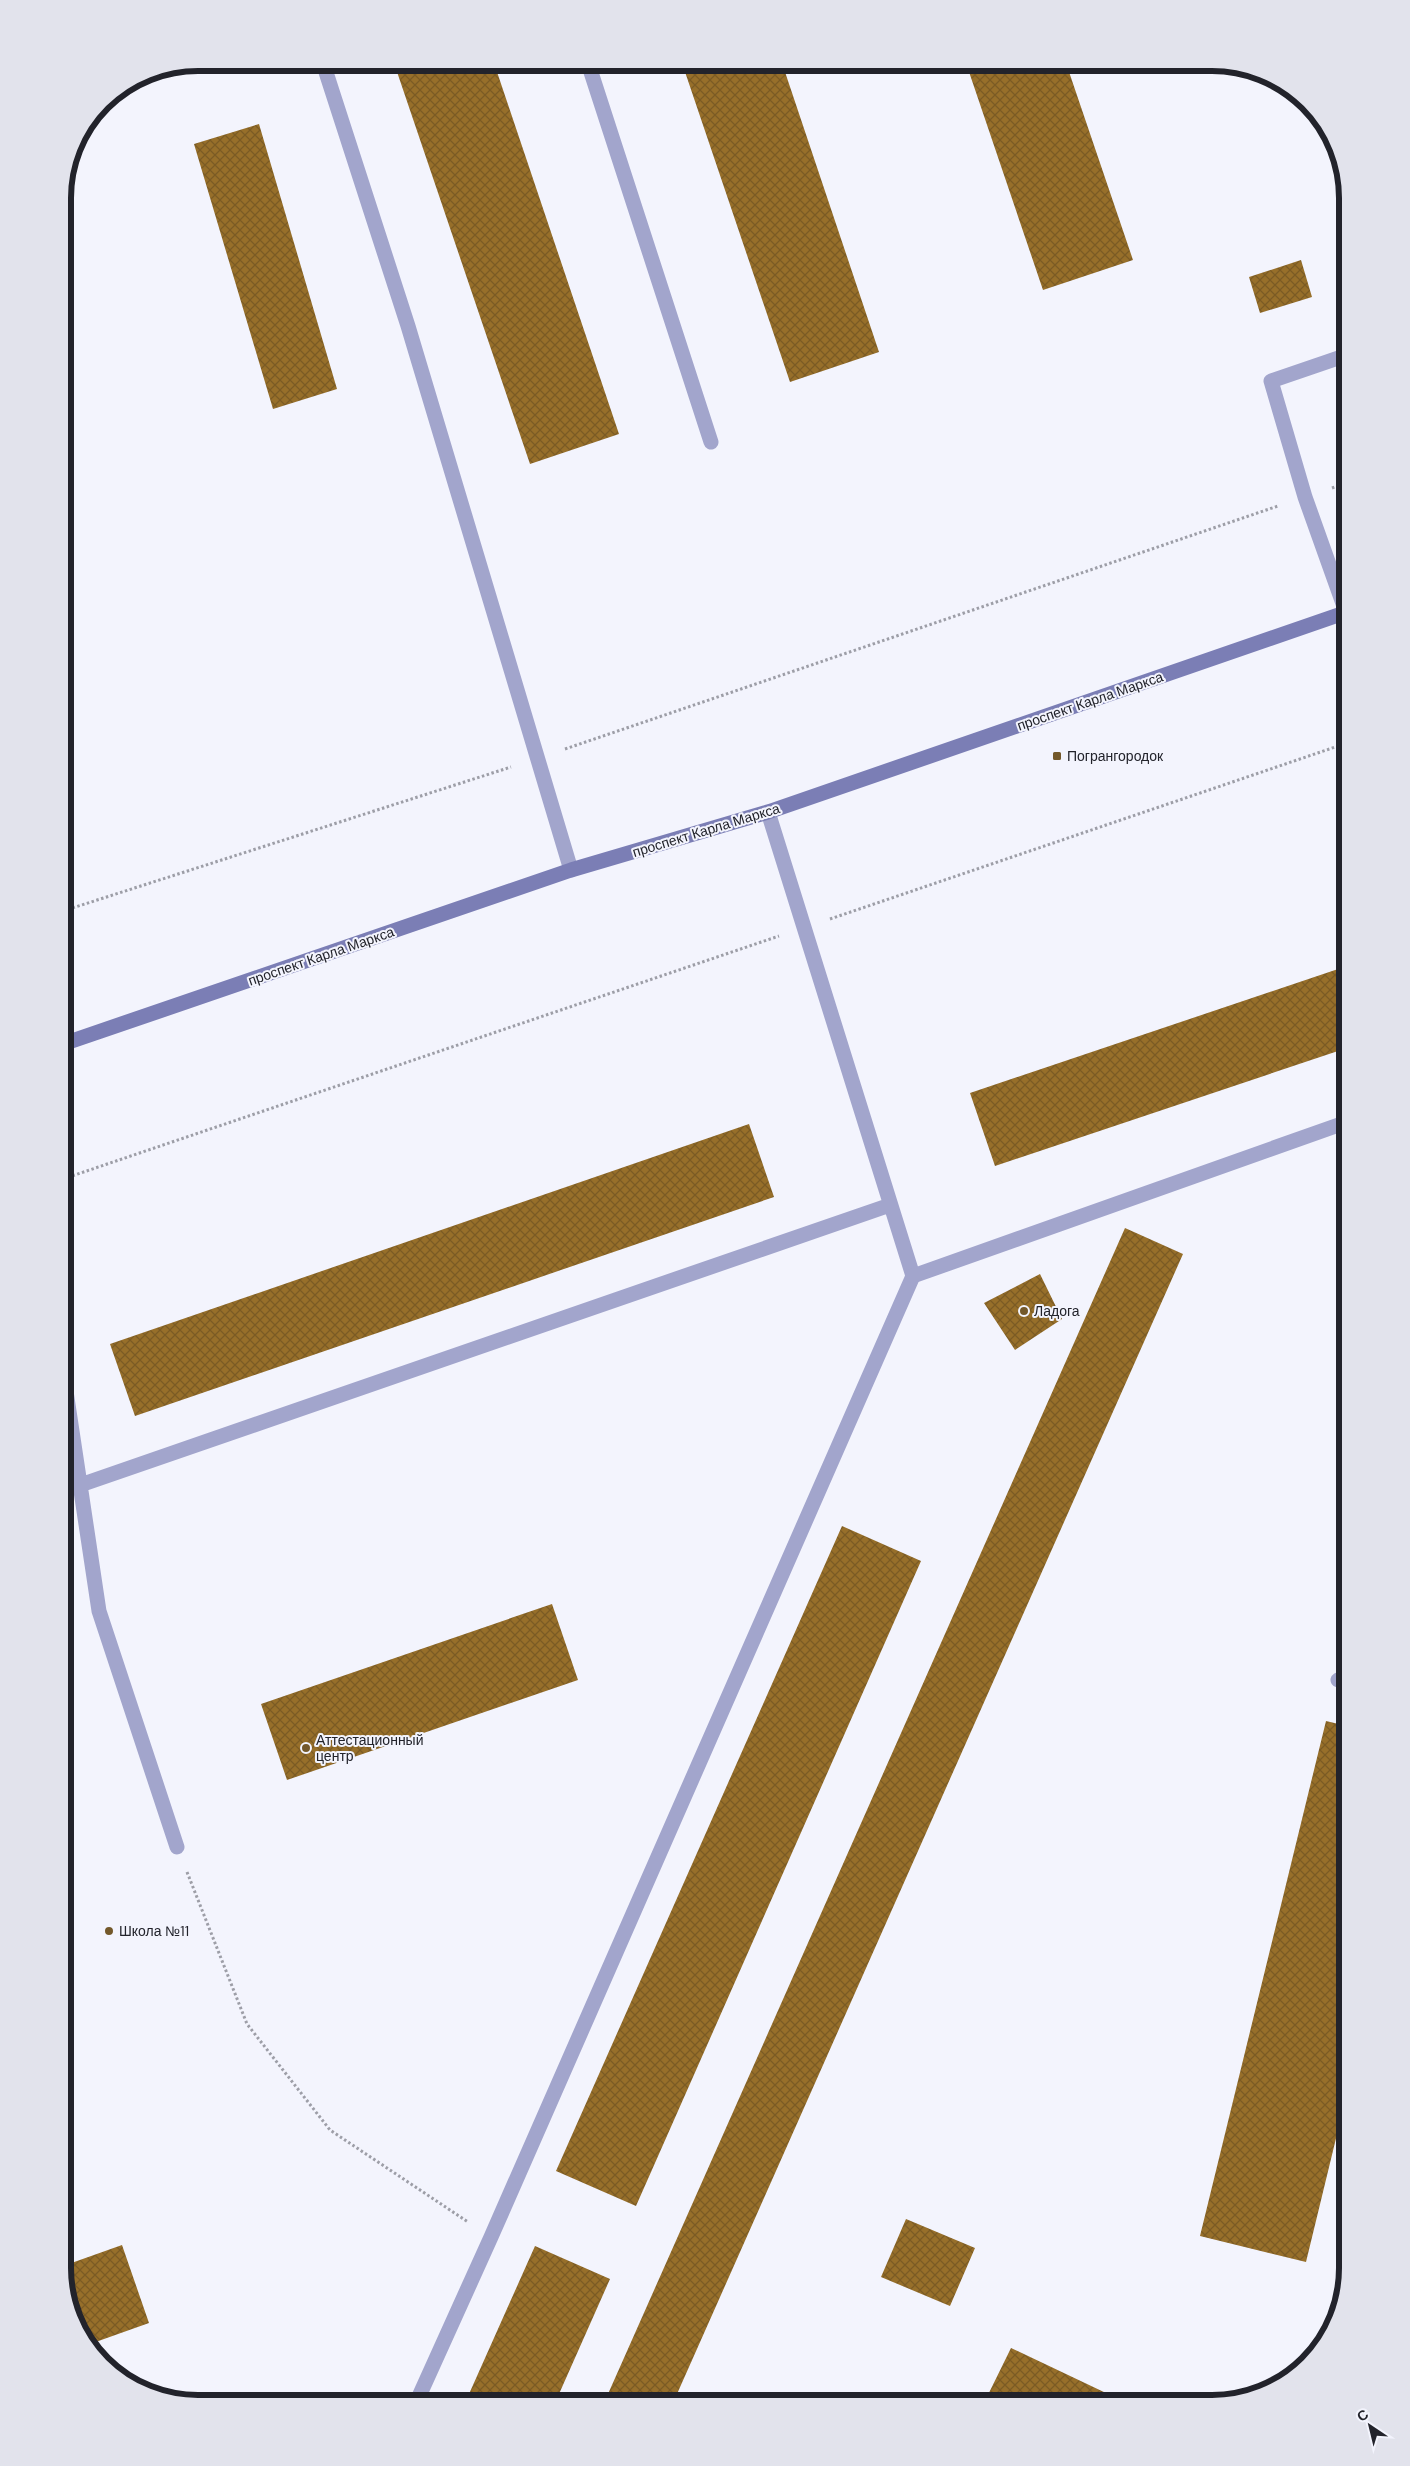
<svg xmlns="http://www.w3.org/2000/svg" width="1410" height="2466" font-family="'DM Sans',sans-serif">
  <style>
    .building { fill: url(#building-cross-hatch) }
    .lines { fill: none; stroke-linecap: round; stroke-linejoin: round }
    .path { stroke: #9d9ea7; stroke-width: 3; stroke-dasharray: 2.5 2.5; stroke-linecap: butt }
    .lane { stroke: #a2a5cc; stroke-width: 15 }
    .street { stroke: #a2a5cc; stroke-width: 15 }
    .secondary { stroke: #7b7eb5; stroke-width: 15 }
    .poi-dot { fill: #73582a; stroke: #f3f4fd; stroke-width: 2 }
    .labels { text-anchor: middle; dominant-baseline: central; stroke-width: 4; stroke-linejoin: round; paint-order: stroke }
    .street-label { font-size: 14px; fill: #22232b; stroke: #f3f4fd }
    .poi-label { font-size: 14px; fill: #22232b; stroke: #f3f4fd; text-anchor: start }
    .rim { fill: none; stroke: #22232b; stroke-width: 6 }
  </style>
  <defs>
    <pattern id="building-cross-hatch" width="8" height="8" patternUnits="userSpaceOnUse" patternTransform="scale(1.25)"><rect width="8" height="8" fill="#976f2a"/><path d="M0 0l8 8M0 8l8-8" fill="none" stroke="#7b5b24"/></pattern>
  </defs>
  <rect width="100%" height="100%" fill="#f3f4fd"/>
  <path class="building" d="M394,63H494L619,434L530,464Z
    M682,63H782L879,352L790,382Z
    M966,63H1066L1133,260L1043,290Z
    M259,124L337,389L273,409L194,144Z
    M1301,260L1312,297L1260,313L1249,277Z
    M1347,966V1048L995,1166L970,1093Z
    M749,1124L774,1197L135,1416L110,1344Z
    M1125,1228L1183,1254L673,2403H604Z
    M1040,1274L1062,1319L1015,1350L984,1303Z
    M842,1526L921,1561L636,2206L556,2171Z
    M552,1604L578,1680L287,1780L261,1704Z
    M1326,1721L1347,1726V2093L1306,2262L1200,2236Z
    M906,2219L975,2248L950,2306L881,2277Z
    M122,2245L149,2323L90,2344L76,2328L63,2266Z
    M535,2246L610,2279L555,2403H465Z
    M1011,2348L1127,2403H984Z"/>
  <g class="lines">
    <path class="path" d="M1332,488L1347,482
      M565,749L1278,506
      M63,911L511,767
      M830,919L1347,743
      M63,1179L779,936
      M187,1872L247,2024L330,2130L468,2222"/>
    <path class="lane" d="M323,63L408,326L571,870
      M588,63L711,442
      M63,1371L99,1611L177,1847
      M63,1491L890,1205
      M1338,1680L1347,1682
      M416,2403L491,2237L913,1276L768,812"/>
    <path class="street" d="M1346,612L1305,497L1271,381L1347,355
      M913,1276L1347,1122"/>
    <path class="secondary" d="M63,1044L571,870L768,812L1347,612"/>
  </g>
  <g class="poi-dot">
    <rect x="1052" y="751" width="10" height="10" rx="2.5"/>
    <circle cx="1024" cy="1311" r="5"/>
    <circle cx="306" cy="1748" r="5"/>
    <circle cx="109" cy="1931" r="5"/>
  </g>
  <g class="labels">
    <g class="street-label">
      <text transform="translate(1090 701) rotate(-19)">проспект Карла Маркса</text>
      <text transform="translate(706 830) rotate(-17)">проспект Карла Маркса</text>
      <text transform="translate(321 956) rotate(-19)">проспект Карла Маркса</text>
    </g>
    <g class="poi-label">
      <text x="1067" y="756">Погрангородок</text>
      <text x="1034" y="1311">Ладога</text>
      <text x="316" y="1740">Аттестационный<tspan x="316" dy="16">центр</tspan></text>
      <text x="119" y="1931">Школа №11</text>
    </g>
  </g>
  <path d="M0 0H1410V2466H0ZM198 71H1212A127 127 0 0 1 1339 198V2268A127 127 0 0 1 1212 2395H198A127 127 0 0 1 71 2268V198A127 127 0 0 1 198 71Z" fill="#e2e3ec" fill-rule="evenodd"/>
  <path class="rim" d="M198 71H1212A127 127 0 0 1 1339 198V2268A127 127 0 0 1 1212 2395H198A127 127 0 0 1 71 2268V198A127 127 0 0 1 198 71Z"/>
  <g transform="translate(1370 2426) rotate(325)" stroke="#f3f4fd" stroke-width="4" paint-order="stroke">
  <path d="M0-4L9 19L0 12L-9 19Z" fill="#22232b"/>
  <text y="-8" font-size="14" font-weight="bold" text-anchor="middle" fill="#22232b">С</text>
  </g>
</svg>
